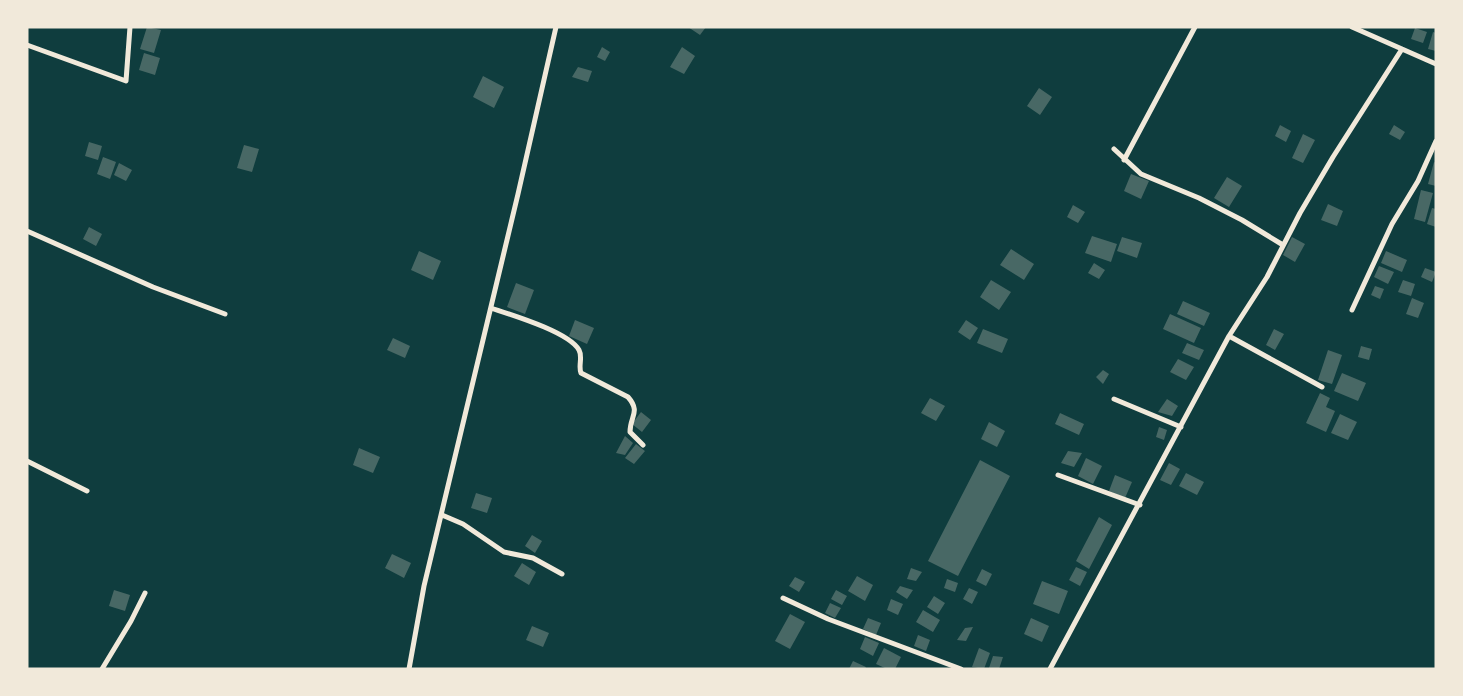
<svg xmlns="http://www.w3.org/2000/svg" width="1463" height="696" font-family="Cabin,sans-serif">
  <style>
    .building { fill: #486865 }
    .lines { fill: none; stroke-linecap: round; stroke-linejoin: round }
    .minor { stroke: #f1e9da; stroke-width: 5 }
  </style>
  <rect width="100%" height="100%" fill="#0f3d3e"/>
  <path class="building" d="M147,27L161,30L154,53L140,49Z
    M688,27H706L700,35Z
    M1415,28L1427,32L1423,43L1411,39Z
    M1433,32L1436,33V51L1428,49Z
    M602,47L610,52L605,61L597,57Z
    M682,47L695,56L684,74L670,67Z
    M144,53L160,58L155,75L139,70Z
    M578,67L592,71L588,82L572,77Z
    M483,76L504,87L494,108L473,97Z
    M1039,88L1052,97L1040,115L1027,106Z
    M1280,125L1291,131L1286,142L1275,136Z
    M1394,125L1405,132L1400,140L1389,134Z
    M1303,134L1315,140L1303,163L1292,158Z
    M89,142L102,146L98,160L85,156Z
    M244,145L259,149L252,172L237,168Z
    M103,157L116,162L110,179L97,174Z
    M1434,162L1436,163V186L1428,184Z
    M119,163L132,170L126,181L114,175Z
    M1131,174L1149,181L1141,199L1124,191Z
    M1227,177L1242,186L1229,207L1214,198Z
    M1421,190L1433,193L1425,222L1414,219Z
    M1328,204L1343,211L1337,226L1321,220Z
    M1073,205L1085,212L1078,223L1067,217Z
    M1432,208L1436,209V227L1427,224Z
    M89,227L102,234L96,246L83,239Z
    M1092,236L1117,244L1111,262L1085,253Z
    M1122,237L1142,243L1137,258L1117,251Z
    M1292,237L1305,244L1295,262L1283,255Z
    M1011,249L1034,264L1024,280L1000,265Z
    M419,251L441,261L433,280L411,270Z
    M1386,251L1407,260L1402,272L1381,263Z
    M1094,263L1105,270L1099,279L1088,273Z
    M1379,266L1394,272L1388,284L1374,277Z
    M1425,268L1436,272L1432,282L1421,277Z
    M991,280L1011,292L999,310L980,297Z
    M1403,280L1415,284L1411,296L1398,292Z
    M516,283L534,290L525,314L507,307Z
    M1375,286L1384,289L1380,299L1371,295Z
    M1412,298L1424,303L1418,318L1406,314Z
    M1183,301L1210,313L1204,326L1177,314Z
    M1170,314L1201,328L1194,343L1163,329Z
    M575,320L594,328L587,344L569,336Z
    M966,320L978,328L970,340L958,332Z
    M983,329L1008,339L1002,353L977,343Z
    M1274,329L1284,334L1275,350L1266,345Z
    M393,338L410,346L405,358L387,350Z
    M1187,343L1204,350L1199,360L1182,353Z
    M1361,346L1372,349L1369,360L1358,357Z
    M1328,350L1342,355L1332,384L1318,380Z
    M1178,359L1194,367L1186,380L1170,372Z
    M1103,370L1109,374L1103,384L1096,377Z
    M1342,373L1366,383L1358,401L1334,391Z
    M1320,393L1330,398L1326,407L1335,411L1326,432L1306,423Z
    M930,398L945,406L936,421L921,413Z
    M1167,399L1178,406L1172,416L1158,412Z
    M641,412L651,420L642,432L632,424Z
    M1060,413L1084,424L1079,435L1055,424Z
    M1340,414L1357,422L1348,440L1331,433Z
    M989,422L1005,431L997,447L981,439Z
    M1159,427L1167,430L1164,440L1156,437Z
    M625,436L633,443L625,455L616,453Z
    M636,444L645,451L634,464L625,458Z
    M359,448L380,457L373,473L353,465Z
    M1068,451L1082,453L1074,467L1061,463Z
    M1086,458L1102,466L1093,484L1078,476Z
    M980,460L1010,476L958,576L928,561Z
    M1169,463L1180,469L1171,485L1160,480Z
    M1186,473L1204,482L1197,495L1179,486Z
    M1115,475L1132,482L1125,498L1109,491Z
    M476,493L492,498L487,513L471,508Z
    M1099,517L1112,525L1089,569L1076,561Z
    M532,535L542,541L535,553L525,546Z
    M392,554L411,563L404,578L385,568Z
    M522,563L536,572L529,585L514,576Z
    M1076,567L1087,572L1080,586L1069,580Z
    M911,568L922,572L916,581L907,579Z
    M982,569L992,574L986,586L976,581Z
    M857,576L873,585L865,601L848,591Z
    M795,577L805,582L799,592L789,586Z
    M947,579L958,583L955,592L944,588Z
    M1042,581L1068,591L1059,614L1033,604Z
    M900,586L913,590L907,599L896,592Z
    M969,588L978,592L972,604L963,599Z
    M114,590L130,595L125,611L109,606Z
    M836,590L847,596L842,605L831,599Z
    M934,596L945,603L938,614L927,607Z
    M891,599L903,604L898,615L887,610Z
    M830,603L841,608L835,618L825,613Z
    M923,610L940,620L933,632L916,622Z
    M790,614L805,622L790,649L775,641Z
    M868,618L881,623L876,635L863,629Z
    M1031,618L1049,626L1042,642L1024,634Z
    M532,626L549,633L543,647L526,640Z
    M973,627L966,641L957,640L965,628Z
    M918,635L930,640L926,651L914,646Z
    M865,637L879,643L873,656L860,649Z
    M884,648L901,657L895,669H887L876,664Z
    M979,648L990,653L984,669L972,667Z
    M993,656L1003,657L999,669L989,668Z
    M853,661L866,667L865,669H849Z"/>
  <g class="lines">
    <path class="minor" d="M1352,27L1436,64
      M27,45L126,81L130,27
      M1114,149L1141,174L1199,198L1242,220L1283,245
      M1124,160L1195,27
      M27,231L153,287L225,314
      M491,308C512,315 569,332 579,350C583,357 578,366 581,373L628,397C641,412 630,416 630,432L643,445
      M1352,310L1392,224L1418,181L1436,141
      M1229,336L1322,387
      M1114,399L1181,427
      M27,461L87,491
      M1058,475L1140,505
      M442,515L463,524L504,552L533,558L562,574
      M783,598L828,619L961,669
      M102,669L131,621L145,593
      M409,669L424,586L518,194L556,27
      M1050,669L1229,336L1267,277L1300,213L1333,157L1402,49"/>
  </g>
  <rect width="1463" height="696" fill="none" stroke="#f1e9da" stroke-width="57"/>
</svg>
